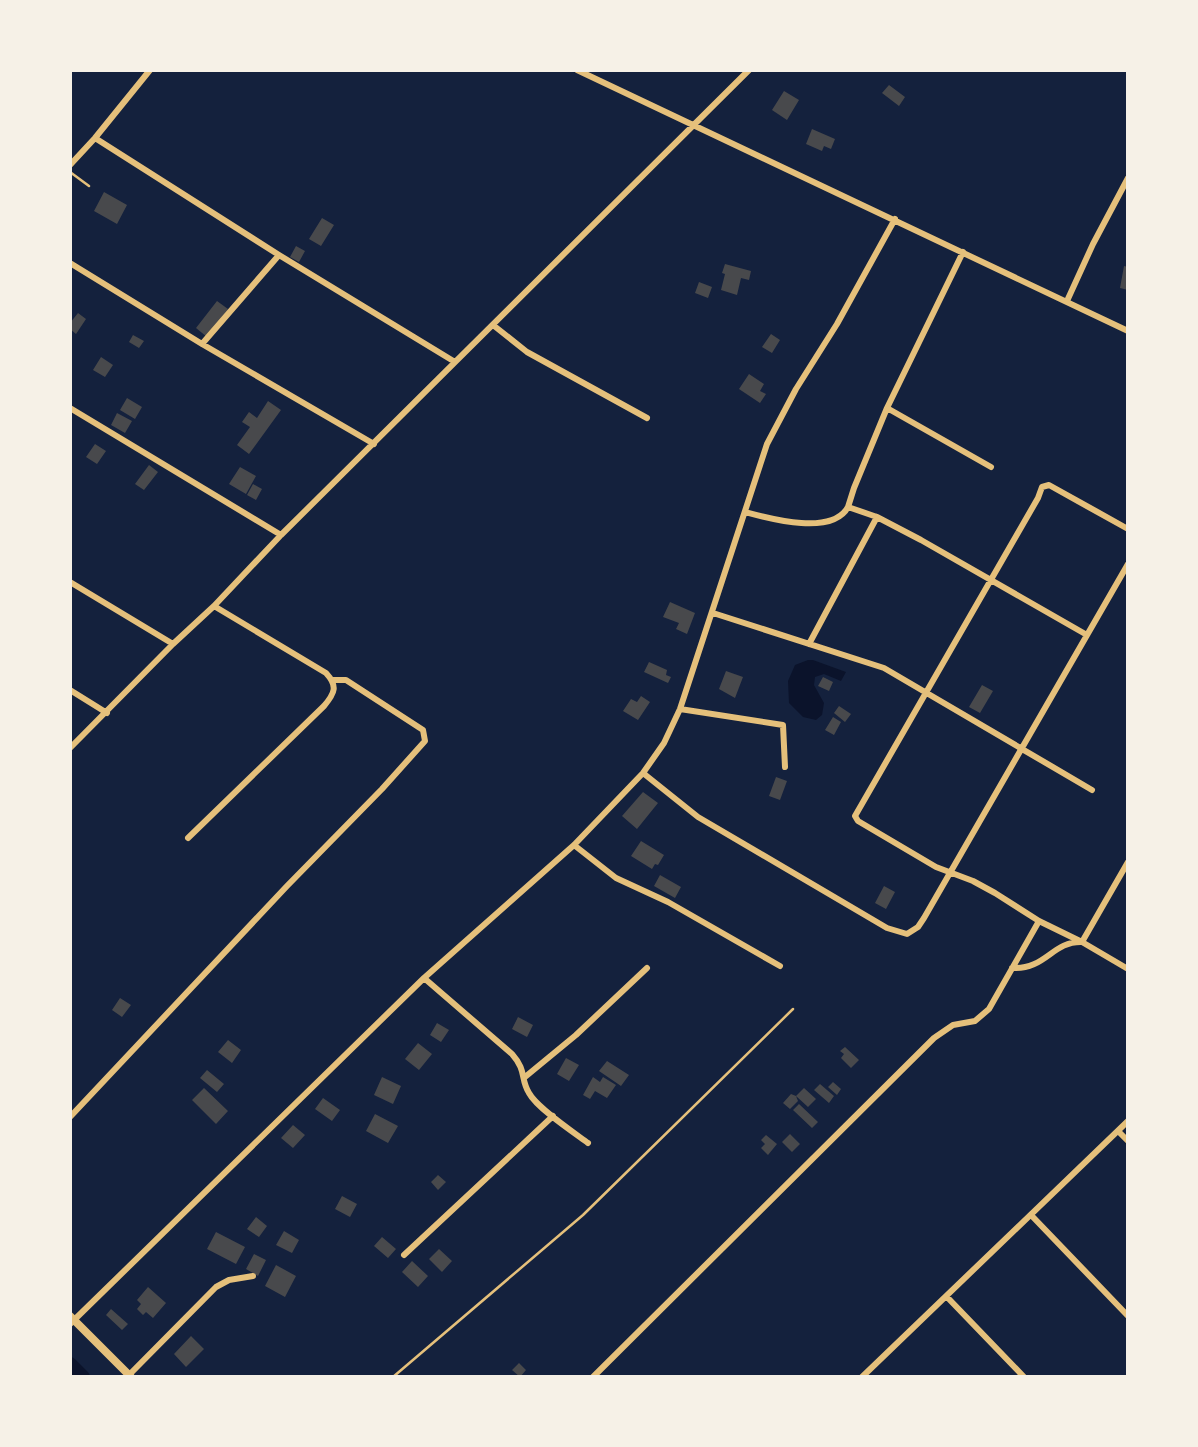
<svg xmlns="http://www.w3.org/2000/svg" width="1198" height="1447" font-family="Signika,sans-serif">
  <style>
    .water { fill: #0b132b }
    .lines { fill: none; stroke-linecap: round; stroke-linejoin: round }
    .canal { stroke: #0b132b; stroke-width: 14 }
    .building { fill: #48494c }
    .service { stroke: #e5c07b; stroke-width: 2.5 }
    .minor { stroke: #e5c07b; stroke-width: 6 }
    .secondary { stroke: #e5c07b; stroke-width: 8 }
  </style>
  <rect width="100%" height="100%" fill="#14213d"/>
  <path class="water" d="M808,660H813L846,672L841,681L824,674L815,677L814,685L824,703L822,715L816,720L803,717L789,703L788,681L795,665Z"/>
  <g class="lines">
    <path class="canal" d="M70,1364L83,1377"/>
  </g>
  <path class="building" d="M889,85L905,97L899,106L882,93Z
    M784,91L799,100L787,120L772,110Z
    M812,129L835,139L831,149L824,146L822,151L806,144Z
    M104,192L127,205L117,224L94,211Z
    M322,218L334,225L321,246L309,239Z
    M296,246L305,251L299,262L290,257Z
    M725,264L751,271L749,280L741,278L737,295L721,290L725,274L722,273Z
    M1124,266L1128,267V290L1120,288Z
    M699,282L712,287L708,298L695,293Z
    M217,301L228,309L207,337L196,328Z
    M78,313L86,319L76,334L70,329V323Z
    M771,334L780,340L772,353L762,347Z
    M133,335L144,341L139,348L129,342Z
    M101,357L113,365L105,377L93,370Z
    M749,374L764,384L760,391L766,394L760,403L739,389Z
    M127,398L142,407L135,419L120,410Z
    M268,401L281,410L249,454L237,445L250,427L242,422L249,412L257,418Z
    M117,413L132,421L125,433L111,425Z
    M95,444L106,451L97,464L86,457Z
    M149,465L158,472L144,490L135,484Z
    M240,467L256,476L246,494L229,484Z
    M253,484L262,489L256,500L247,495Z
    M670,602L695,613L687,634L676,629L679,623L663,617Z
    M649,662L667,670L666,675L671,677L668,683L644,672Z
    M726,671L743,677L735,698L719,689Z
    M823,677L833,682L829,691L818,686Z
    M982,685L993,691L980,713L969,707Z
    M641,696L650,702L638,720L623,711L631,699L637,702Z
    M839,706L851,714L845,722L834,713Z
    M833,717L841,722L834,735L825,730Z
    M776,777L787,781L780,800L769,796Z
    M643,792L658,803L637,829L622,816Z
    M641,841L664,855L658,865L655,864L652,869L631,856Z
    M660,875L681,887L675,898L654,886Z
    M884,886L895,892L886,909L875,903Z
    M120,998L131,1005L122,1017L112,1010Z
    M518,1017L533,1025L527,1037L512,1029Z
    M437,1023L449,1030L441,1042L430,1035Z
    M228,1040L241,1050L232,1063L218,1052Z
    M418,1043L432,1054L419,1070L405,1059Z
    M845,1047L859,1060L851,1068L841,1058L844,1054L840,1051Z
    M566,1058L579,1065L569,1081L557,1074Z
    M607,1061L629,1075L621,1086L599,1071Z
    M207,1070L224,1084L217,1092L200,1078Z
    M382,1077L401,1086L393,1104L374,1095Z
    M593,1077L600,1082L603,1077L616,1085L607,1098L595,1091L590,1099L583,1095Z
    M833,1082L841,1089L837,1095L828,1087Z
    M820,1084L834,1096L829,1103L814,1090Z
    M204,1088L228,1111L216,1124L192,1100Z
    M804,1088L816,1099L808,1107L796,1096L798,1101L790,1109L783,1103L791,1094L796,1096Z
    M323,1098L340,1110L332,1121L315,1109Z
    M799,1104L818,1122L812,1128L793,1110Z
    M375,1114L398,1126L388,1143L366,1131Z
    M293,1125L305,1135L293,1148L281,1138Z
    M790,1134L800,1144L792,1152L782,1142Z
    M766,1135L777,1144L768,1155L761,1148L765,1144L761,1140Z
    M438,1175L446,1182L438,1190L431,1182Z
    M342,1196L357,1204L350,1217L335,1209Z
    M256,1217L267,1226L259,1237L247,1229Z
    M284,1231L299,1240L292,1253L276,1245Z
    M216,1232L245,1247L236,1264L207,1249Z
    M382,1237L396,1249L388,1258L374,1246Z
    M439,1249L452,1261L442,1272L429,1259Z
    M254,1254L266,1260L258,1276L246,1269Z
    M412,1261L428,1276L418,1287L402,1272Z
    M276,1265L296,1276L285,1297L265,1286Z
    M148,1287L166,1303L153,1318L146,1312L143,1315L137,1309L141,1304L137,1300Z
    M111,1309L128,1324L122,1330L106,1315Z
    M191,1336L204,1349L186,1367L174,1354Z
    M519,1363L526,1370L520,1377L512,1370Z"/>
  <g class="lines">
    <path class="service" d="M70,172L89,186
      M393,1377L583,1215L793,1009"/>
    <path class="minor" d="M577,70L1128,331
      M95,138L279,255L455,362
      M70,165L95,138L150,70
      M963,252L887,408L854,488L848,507L877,517L921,540L1087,635
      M70,263L202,344L374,444
      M1067,301L1093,244L1128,178
      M493,325L527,352L647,418
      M202,344L279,255
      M70,408L281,535
      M887,408L991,467
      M745,512C771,519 832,536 848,507
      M1128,529L1049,485L1042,487L1038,498L855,816L858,821L936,867L973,881L995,893L1039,921L1082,942L1128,969
      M70,582L173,644
      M713,613L884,668L1092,790
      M809,644L877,517
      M70,690L107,713
      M680,709L783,725L785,767
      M70,748L173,644L214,606L281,535L749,70
      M643,773L698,817L887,928L907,934L918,927L924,918L1128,564
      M188,838L324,706C335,693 338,686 326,673L214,606
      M574,845L616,878L668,902L780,966
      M1012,968C1046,970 1052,941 1082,942L1128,862
      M424,978L512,1054C527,1071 520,1078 529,1093C537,1108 573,1132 588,1143
      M525,1077L576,1035L647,968
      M70,1117L287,886L382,789L425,741L423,730L346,680H333
      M1118,1131L1128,1141
      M1031,1215L1128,1316
      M404,1255L553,1116
      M947,1297L1024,1377
      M70,1324L424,978L574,845L643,773L664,743L680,709L767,444L796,389L837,324L895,219
      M129,1375L216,1287L229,1280L253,1276
      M593,1377L934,1038L953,1025L975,1021L989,1009L1039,921
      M862,1377L1128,1121"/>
    <path class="secondary" d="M70,1316L131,1377"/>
  </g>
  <rect width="1198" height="1447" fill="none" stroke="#f6f1e7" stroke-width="144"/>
</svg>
